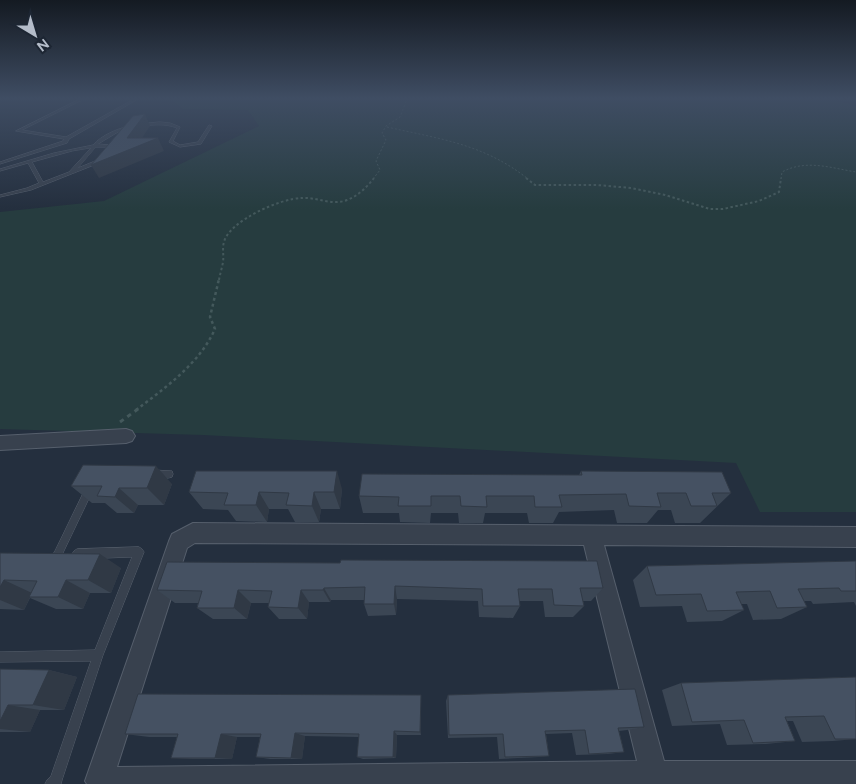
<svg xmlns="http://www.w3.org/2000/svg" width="856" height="784" font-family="Figtree,sans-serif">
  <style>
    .green { fill: #263c3f }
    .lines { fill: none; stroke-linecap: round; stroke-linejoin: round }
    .service-casing { stroke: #565f6c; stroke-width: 1 }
    .minor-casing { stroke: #565f6c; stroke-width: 2 }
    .path-far3 { stroke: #44595c; stroke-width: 1; stroke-dasharray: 2 2; stroke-linecap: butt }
    .path-far2 { stroke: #44595c; stroke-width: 2; stroke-dasharray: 2.5 2.5; stroke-linecap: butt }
    .path-far1 { stroke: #44595c; stroke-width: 2.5; stroke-dasharray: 3 3; stroke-linecap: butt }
    .path { stroke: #44595c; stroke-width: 3; stroke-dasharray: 4.5 4.5; stroke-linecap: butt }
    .service { fill: #38414e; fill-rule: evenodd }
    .minor { fill: #38414e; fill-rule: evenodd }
    .wall { fill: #3b4654 }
    .shaded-wall { fill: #303945 }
    .building { fill: #455162; stroke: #303945 }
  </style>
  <rect width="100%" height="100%" fill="#242f3e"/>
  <path class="green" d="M171,99H829L856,106V512H760L736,463L203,435L0,429V212L104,201L259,126L248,110L183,109Z"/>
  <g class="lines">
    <defs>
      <path id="service" d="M80,99H84L22,130L66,137L134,99H138L69,139L67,143L0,164V162L63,141L64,139L16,131Z
        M160,122L170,123L180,127L173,141L180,145L198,142L209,125L212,126L201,144L180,147L169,142L177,128C165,123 152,125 140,126L138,125L140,124Z
        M129,126H130V128L118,132L98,144L110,145L112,146L99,163L31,190L0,197V195L27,188L39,183L28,163L0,171V169L54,153L93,145C102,135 117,129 129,126ZM96,147H107L95,161L78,168ZM91,148L69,172L43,182L32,162L72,151Z
        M153,470L172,471L173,474L172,477C166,479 156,479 150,477L149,474L150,471Z
        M90,484L93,485L94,488L61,557L58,559L55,557L53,554L55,551L87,485Z
        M139,547L142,549L144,552L103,655L62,780L61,784H45L47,780L51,776L91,661L0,662V652L95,650L132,557L77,559L74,557L72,554L74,551L77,549Z"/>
      <path id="minor" d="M126,429L132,431L135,436L132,441L126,443L0,450V436Z
        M193,523L856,527V547L604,545L664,761H856V784H87L85,781L169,541L172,534ZM195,543L584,545L637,761L117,767L187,548Z"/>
    </defs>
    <use href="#service" class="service-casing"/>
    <use href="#minor" class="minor-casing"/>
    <path class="path-far3" d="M387,127C440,139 484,144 528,179
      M373,179L380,170L376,161L386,140L382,133L386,126L400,117L407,99
      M781,179L782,172C806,159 831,168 856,172"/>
    <path class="path-far2" d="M526,178L535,185H597L631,188L665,195L710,209H723L759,201L779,192L781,178
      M219,280C220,274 222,268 223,262C224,255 222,248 224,242C229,221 281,198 302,198C317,197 332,206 347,200C358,196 367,187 374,178"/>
    <path class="path-far1" d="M136,410C165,388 200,363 215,329L210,317L219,279"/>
    <path class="path" d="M120,422L138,409"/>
    <use href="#service" class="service"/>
    <use href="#minor" class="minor"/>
  </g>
  <path class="wall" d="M581,471L731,493L700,523H675L671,510H658L647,523H617L614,510L559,512L553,523H529L527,513H485L483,523H459L458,513H431L430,523L400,522L399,513H363L359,496L579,475Z
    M172,484L164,505H138L134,513H117L105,503H92L71,486Z
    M342,489L340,509H321L319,522H295L288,509H269L267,522L236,521L228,510L203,509L189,492Z
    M0,553L121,568L111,593H90L83,609H56L30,598L24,610L0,609Z
    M856,561V606L854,602L813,604L811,601H804L807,607L781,619L753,620L747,604H741L744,610L722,621L687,622L682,606L640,607L633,580L647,566Z
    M167,562L603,588L591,601H583L584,606L573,617H545L543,601H519L520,606L513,618L479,617L478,601L397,599L396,615L368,616L364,604V600H331L330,602H309L307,619H279L268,607L269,603H251L247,619H213L197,608L198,603H175L157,590Z
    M0,669L49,670L77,677L64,710H40L30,732H0Z
    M856,677V739L833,741L802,742L793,721H787L795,741L766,744L727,745L720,724L672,726L662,690L681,683Z
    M448,695L644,727L627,730L619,731L624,752L608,754L576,755L572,733L546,734L549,756L539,757L499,759L497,737L448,738L446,701Z
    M421,701V735H397L396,758L363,759L357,757L359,737L305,736L302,759H270L256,757L260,737H237L232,759H192L171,758L177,737H149L125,734Z"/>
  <path class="shaded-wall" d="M145,114L150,126L136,147L158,138L164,151L99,178L91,165L127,138Z
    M156,466L172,484L164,505L147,488Z
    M337,471L342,489L340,509L334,492Z
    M119,488L138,505L134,513L115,497Z
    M259,492L269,509L267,522L256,505Z
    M314,492L321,509L319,522L312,506Z
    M100,554L121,568L111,593L88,580Z
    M4,580L32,593L24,610L0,600V587Z
    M66,580L90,593L83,609L58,597Z
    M395,586L397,599L396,615L394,604Z
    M324,588L331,600L330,602L323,590Z
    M238,590L251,603L247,619L234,608Z
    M301,590L309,602L307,619L298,608Z
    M49,670L77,677L64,710L33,705Z
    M421,695V735L420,732Z
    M8,705L40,710L30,732L0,729V721Z
    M394,731L397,735L396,758L393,757Z
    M295,733L305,736L302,759L291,758Z
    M221,734L237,737L232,759L215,758Z"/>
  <path class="building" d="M145,114L127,138H158L91,165L133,116Z
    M83,465L156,466L147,488H119L115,497L97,496L102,486H71Z
    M196,471H337L334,492H314L312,506L286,505L289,493L259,492L256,505H224L228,493L189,492Z
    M581,471L722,472L731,493H712L717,506H691L686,493H657L661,507L629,506L626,494L559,495L562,507H535L534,496H486L487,507L461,506L460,496H431V506H398L399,497L359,496L362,474L582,475Z
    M0,553L100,554L88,580H66L58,597H29L37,581L4,580L0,587Z
    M341,560L597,561L603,588H580L584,606L554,605L552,589H518L520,606H483L482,589L395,586L394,604H364L365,587L324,588L323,590H301L298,608L268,607L272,591L238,590L234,608H197L202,591L157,590L167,562L340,563Z
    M856,561V591H841L839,588L798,589L807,607L777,608L770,591L736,592L744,610L707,611L701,594L656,595L647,566Z
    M0,669L49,670L33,705H8L0,721Z
    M856,677V739H835L824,716L785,717L795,741L753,743L744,720L692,722L681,683Z
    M635,689L644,727L618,728L624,752L589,754L585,730L545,731L549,756L505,757L503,734L449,735L448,695Z
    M138,694L421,695L420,732L394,731L393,757H357L359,734L295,733L291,758L256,757L261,734H221L215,758H171L178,734H125Z"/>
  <linearGradient id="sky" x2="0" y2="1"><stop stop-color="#141a22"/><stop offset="0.47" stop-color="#3f4d63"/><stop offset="1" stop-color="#3f4d63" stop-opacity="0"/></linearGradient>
  <rect width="856" height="209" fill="url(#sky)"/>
  <g transform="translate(35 35) rotate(142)" stroke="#1d2633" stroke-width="4" paint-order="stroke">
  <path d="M0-4L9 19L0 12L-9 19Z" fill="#b4bcc9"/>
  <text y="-8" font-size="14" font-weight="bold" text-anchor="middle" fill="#b4bcc9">N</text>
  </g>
</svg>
